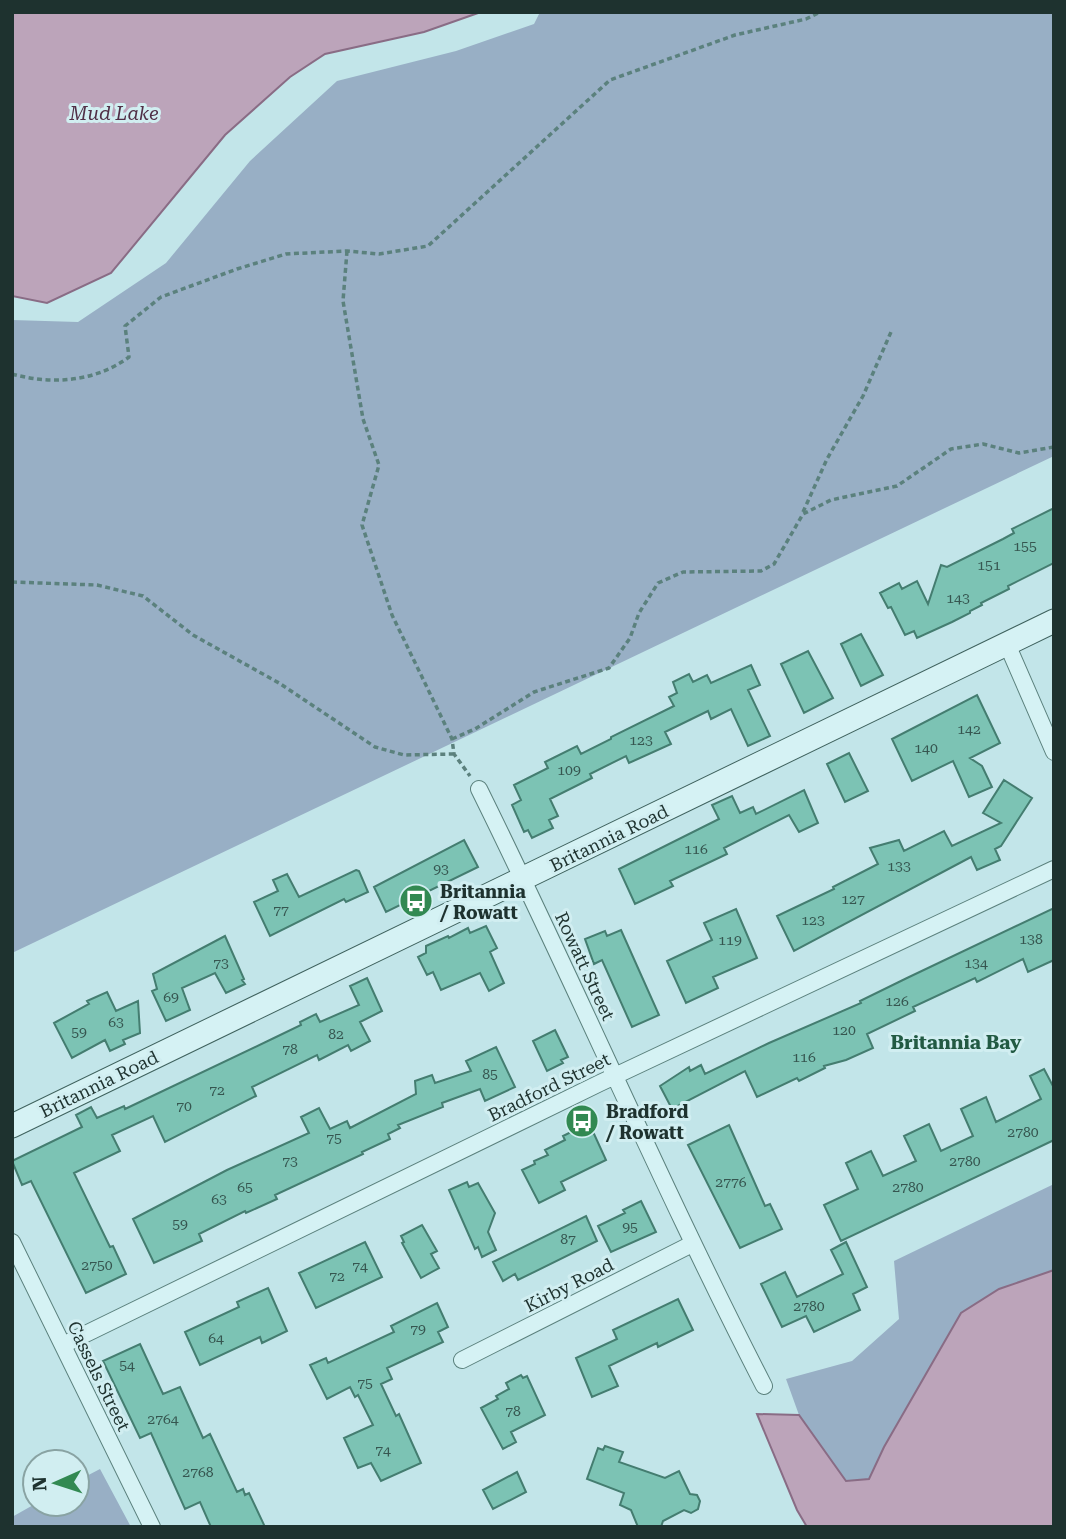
<svg xmlns="http://www.w3.org/2000/svg" width="1066" height="1539" font-family="'Roboto Serif',serif">
  <style>
    .green { fill: #98afc5 }
    .water { fill: #bca4ba; stroke: #896c85; stroke-width: 2 }
    .building { fill: #7cc3b4; stroke: #447d70; stroke-width: 2 }
    .lines { fill: none; stroke-linecap: round; stroke-linejoin: round }
    .street-casing { stroke: #5b817d; stroke-width: 18 }
    .secondary-casing { stroke: #3f625e; stroke-width: 25 }
    .path { stroke: #5b817d; stroke-width: 3.5; stroke-dasharray: 5 3.5; stroke-linecap: butt }
    .street { stroke: #d5f2f4; stroke-width: 16 }
    .secondary { stroke: #d5f2f4; stroke-width: 23 }
    .labels { text-anchor: middle; dominant-baseline: central; stroke-width: 6; stroke-linejoin: round; paint-order: stroke }
    .number-label { font-size: 14px; fill: #365650 }
    .street-label { font-size: 18px; fill: #1e322f; stroke: #d1eef1 }
    .poi-label { font-size: 18px; font-weight: bold; fill: #1e322f; stroke: #d1eef1; text-anchor: start }
    .water-label { font-size: 19px; font-style: italic; fill: #502f46; stroke: #d1eef1 }
    .neighbourhood-label { font-size: 19px; font-weight: bold; fill: #225a43; stroke: #d1eef1 }
  </style>
  <rect width="100%" height="100%" fill="#c2e5e9"/>
  <path class="green" d="M540,12H1054V456L12,953V320L78,322L166,263L250,161L337,81L456,51L534,24Z
    M1054,1184V1270L999,1289L961,1313L884,1447L869,1479L846,1481L799,1415L786,1379L852,1361L899,1319L894,1261Z
    M100,1469L131,1527H12V1517L35,1504H77V1481Z"/>
  <path class="water" d="M12,12H481L424,32L325,54L290,77L225,135L111,273L47,303L12,296Z
    M1054,1270V1527H807L797,1510L757,1414L799,1415L846,1481L869,1479L884,1447L961,1313L999,1289Z"/>
  <path class="building" d="M1054,508V563L1008,586L1009,589L981,603L982,605L970,611V613L952,622L917,638L914,631L905,635L891,607L888,608L880,593L899,583L902,589L917,581L928,604L941,565L947,567L1003,539L1014,533L1012,529Z
    M861,634L883,675L861,686L841,644Z
    M808,651L833,698L804,713L781,664Z
    M751,665L760,685L748,690L770,736L748,746L731,709L711,719L708,711L665,732L671,744L629,763L626,756L590,774L592,778L550,799L558,816L549,820L553,828L532,838L528,830L524,832L512,805L521,800L514,785L548,768L545,762L577,746L581,754L611,739V737L674,706L669,697L677,693L673,682L689,674L693,682L707,675L711,683Z
    M977,695L1000,743L970,758L982,766L992,787L969,797L953,761L912,781L892,739Z
    M849,753L868,791L845,802L827,764Z
    M1004,780L1032,798L1001,846L995,849L1000,860L977,870L971,857L794,951L777,916L834,889L833,887L878,864L870,848L899,840L904,851L944,831L952,846L1001,823L983,813Z
    M804,790L818,823L799,832L789,815L724,848L727,854L670,881L673,886L635,904L619,869L719,819L712,805L732,796L740,813L753,807L756,814Z
    M464,840L478,867L386,912L374,887Z
    M356,870L359,871L368,892L346,902L344,899L270,936L254,902L278,891L273,880L287,874L299,897Z
    M1054,908V960L1028,972L1023,959L977,982L975,978L913,1007L915,1011L867,1034L873,1048L846,1060L824,1066L825,1068L799,1081L797,1078L757,1097L745,1071L672,1109L660,1086L689,1067L690,1071L701,1065L705,1074L769,1043L861,1003L860,1001L907,978Z
    M736,909L757,958L713,977L718,988L686,1003L667,961L712,940L704,923Z
    M486,926L497,948L490,952L504,983L489,991L480,973L441,990L433,972L427,975L418,957L426,953V946L448,936L449,938L468,928L470,933Z
    M621,930L659,1015L632,1027L602,960L594,964L585,939L605,931L607,936Z
    M225,936L244,979L242,980L245,984L226,993L215,973L182,988L190,1010L166,1021L152,991L157,989L153,974Z
    M367,978L382,1011L360,1022L370,1041L351,1051L348,1045L319,1060L317,1055L252,1087L256,1096L165,1142L153,1116L112,1135L120,1151L74,1173L110,1247L113,1246L126,1274L86,1293L31,1181L22,1185L12,1161L82,1127L76,1115L91,1107L97,1118L124,1106L125,1109L274,1038L301,1025L300,1022L316,1014L320,1022L359,1005L350,986Z
    M107,992L116,1011L138,1001L140,1033L123,1040L125,1044L110,1051L105,1040L72,1058L54,1023L89,1004L87,1001Z
    M555,1030L568,1057L561,1060L563,1063L547,1071L533,1041Z
    M496,1047L515,1087L485,1101L480,1089L442,1103L443,1107L398,1125L400,1128L388,1134L390,1139L362,1152L363,1154L275,1195L277,1199L246,1213L245,1211L199,1234L202,1241L154,1263L133,1219L227,1170L309,1133L301,1117L319,1108L330,1129L347,1121L350,1128L416,1094L415,1081L432,1075L435,1083L471,1071L466,1061Z
    M1044,1069L1054,1088V1140L841,1241L824,1205L858,1189L846,1163L871,1151L883,1176L916,1161L904,1136L929,1124L941,1151L973,1136L961,1109L986,1097L996,1122L1041,1099L1030,1076Z
    M589,1123L606,1160L561,1182L565,1190L539,1203L522,1170L535,1164L534,1161L548,1155L545,1150L565,1140L563,1136Z
    M729,1125L765,1206L770,1204L782,1229L740,1248L688,1145Z
    M467,1182L469,1187L478,1183L495,1213L488,1232L496,1250L482,1257L478,1247L475,1249L449,1190Z
    M641,1201L656,1232L611,1252L598,1226L625,1213L623,1210Z
    M586,1216L597,1241L518,1280L515,1274L503,1281L493,1262Z
    M422,1225L437,1251L431,1254L439,1268L421,1278L402,1243L404,1242L401,1236Z
    M365,1242L382,1277L316,1308L299,1273Z
    M846,1242L867,1287L853,1294L860,1310L814,1332L806,1316L782,1327L761,1284L785,1272L797,1297L843,1274L831,1250Z
    M268,1288L287,1331L262,1343L260,1337L200,1365L185,1332L239,1307L237,1302Z
    M678,1299L693,1330L658,1347L657,1343L609,1366L618,1386L592,1397L576,1358L617,1339L613,1330Z
    M437,1303L448,1327L438,1332L443,1342L387,1368L392,1379L381,1384L396,1416L399,1414L421,1463L381,1481L371,1463L358,1468L344,1438L373,1425L358,1395L355,1397L350,1387L327,1399L310,1365L326,1358L328,1363L394,1332L391,1326Z
    M140,1344L163,1394L180,1387L203,1438L210,1434L237,1492L243,1489L245,1495L249,1493L265,1527H211L200,1502L185,1509L151,1433L140,1438L103,1361Z
    M521,1375L523,1378L527,1376L545,1415L511,1432L516,1442L503,1449L481,1408L498,1399L496,1396L509,1389L506,1383Z
    M605,1446L623,1452L619,1462L665,1478L679,1471L690,1494L697,1495L700,1501L698,1509L691,1513L684,1510L663,1521L661,1527H638L631,1510L620,1505L624,1493L587,1479L598,1448L603,1450Z
    M517,1472L526,1492L493,1509L483,1490Z"/>
  <g class="lines">
    <defs>
      <path id="street" d="M1007,644L1054,752
        M479,789C577,987 663,1190 764,1386
        M12,1242L152,1527
        M63,1345L600,1083L1054,869
        M462,1360L692,1244"/>
      <path id="secondary" d="M12,1126L1054,621"/>
    </defs>
    <use href="#street" class="street-casing"/>
    <use href="#secondary" class="secondary-casing"/>
    <path class="path" d="M347,251L343,301L363,419L379,465L362,525L392,615L452,739L454,754L470,776
      M12,374C52,385 95,382 129,357L125,326L161,297L237,269L286,254L347,251L379,254L428,246L610,80L735,35L806,19L820,12
      M803,512L827,459L863,396L891,332
      M12,582L97,585L143,596L193,635L279,683L375,747L404,755L454,754
      M452,739L475,729L534,692L609,668L630,638L639,613L658,583L683,572L761,571L774,564L803,514L831,500L897,486L951,449L983,444L1019,453L1054,447"/>
    <use href="#street" class="street"/>
    <use href="#secondary" class="secondary"/>
  </g>
  <defs>
    <symbol id="bus-disc" viewBox="-11 -11 22 22"><circle r="9.5" fill="#328952" stroke="#d1eef1"/><path d="M-5-6H5V4H4V6H2V4H-2V6H-4V4H-5ZM-3.5-4V0h7V-4ZM-3.5 1.2v1.5H-2V1.2ZM2 1.2v1.5H3.5V1.2Z" fill="#fff"/></symbol>
  </defs>
  <g fill-rule="evenodd">
    <use href="#bus-disc" x="397" y="882" width="38" height="38"/>
    <use href="#bus-disc" x="563" y="1102" width="38" height="38"/>
  </g>
  <g class="labels">
    <g class="number-label">
      <text x="1025" y="546">155</text>
      <text x="989" y="565">151</text>
      <text x="958" y="598">143</text>
      <text x="969" y="729">142</text>
      <text x="641" y="740">123</text>
      <text x="926" y="748">140</text>
      <text x="569" y="770">109</text>
      <text x="696" y="849">116</text>
      <text x="899" y="866">133</text>
      <text x="441" y="869">93</text>
      <text x="853" y="899">127</text>
      <text x="281" y="910">77</text>
      <text x="813" y="920">123</text>
      <text x="1031" y="939">138</text>
      <text x="730" y="940">119</text>
      <text x="221" y="963">73</text>
      <text x="976" y="963">134</text>
      <text x="171" y="997">69</text>
      <text x="897" y="1001">126</text>
      <text x="116" y="1022">63</text>
      <text x="844" y="1030">120</text>
      <text x="79" y="1032">59</text>
      <text x="336" y="1034">82</text>
      <text x="290" y="1049">78</text>
      <text x="804" y="1057">116</text>
      <text x="490" y="1074">85</text>
      <text x="217" y="1090">72</text>
      <text x="184" y="1106">70</text>
      <text x="1023" y="1132">2780</text>
      <text x="334" y="1138">75</text>
      <text x="290" y="1161">73</text>
      <text x="965" y="1161">2780</text>
      <text x="731" y="1182">2776</text>
      <text x="245" y="1187">65</text>
      <text x="908" y="1187">2780</text>
      <text x="219" y="1199">63</text>
      <text x="180" y="1224">59</text>
      <text x="630" y="1227">95</text>
      <text x="568" y="1239">87</text>
      <text x="97" y="1265">2750</text>
      <text x="360" y="1266">74</text>
      <text x="337" y="1276">72</text>
      <text x="809" y="1306">2780</text>
      <text x="418" y="1329">79</text>
      <text x="216" y="1338">64</text>
      <text x="127" y="1365">54</text>
      <text x="365" y="1383">75</text>
      <text x="513" y="1411">78</text>
      <text x="163" y="1419">2764</text>
      <text x="383" y="1450">74</text>
      <text x="198" y="1472">2768</text>
    </g>
    <g class="street-label">
      <text transform="translate(609 838) rotate(-26)">Britannia Road</text>
      <text transform="translate(585 966) rotate(65)">Rowatt Street</text>
      <text transform="translate(99 1084) rotate(-26)">Britannia Road</text>
      <text transform="translate(549 1087) rotate(-26)">Bradford Street</text>
      <text transform="translate(569 1285) rotate(-27)">Kirby Road</text>
      <text transform="translate(99 1376) rotate(64)">Cassels Street</text>
    </g>
    <g class="poi-label">
      <text x="440" y="891">Britannia<tspan x="440" dy="21">/ Rowatt</tspan></text>
      <text x="606" y="1111">Bradford<tspan x="606" dy="21">/ Rowatt</tspan></text>
    </g>
    <g class="water-label">
      <text x="114" y="113">Mud Lake</text>
    </g>
    <g class="neighbourhood-label">
      <text x="956" y="1042">Britannia Bay</text>
    </g>
  </g>
  <rect width="1066" height="1539" fill="none" stroke="#1e322f" stroke-width="28"/>
  <g transform="translate(56 1483) rotate(267)"><circle r="33" fill="#d1eef1" stroke="#89a3a3" stroke-width="2"/>
  <path d="M0-5L12 26L0 18L-12 26Z" fill="#328952"/>
  <text y="-10" font-size="19" font-weight="bold" text-anchor="middle" fill="#1e322f">N</text>
  </g>
</svg>
